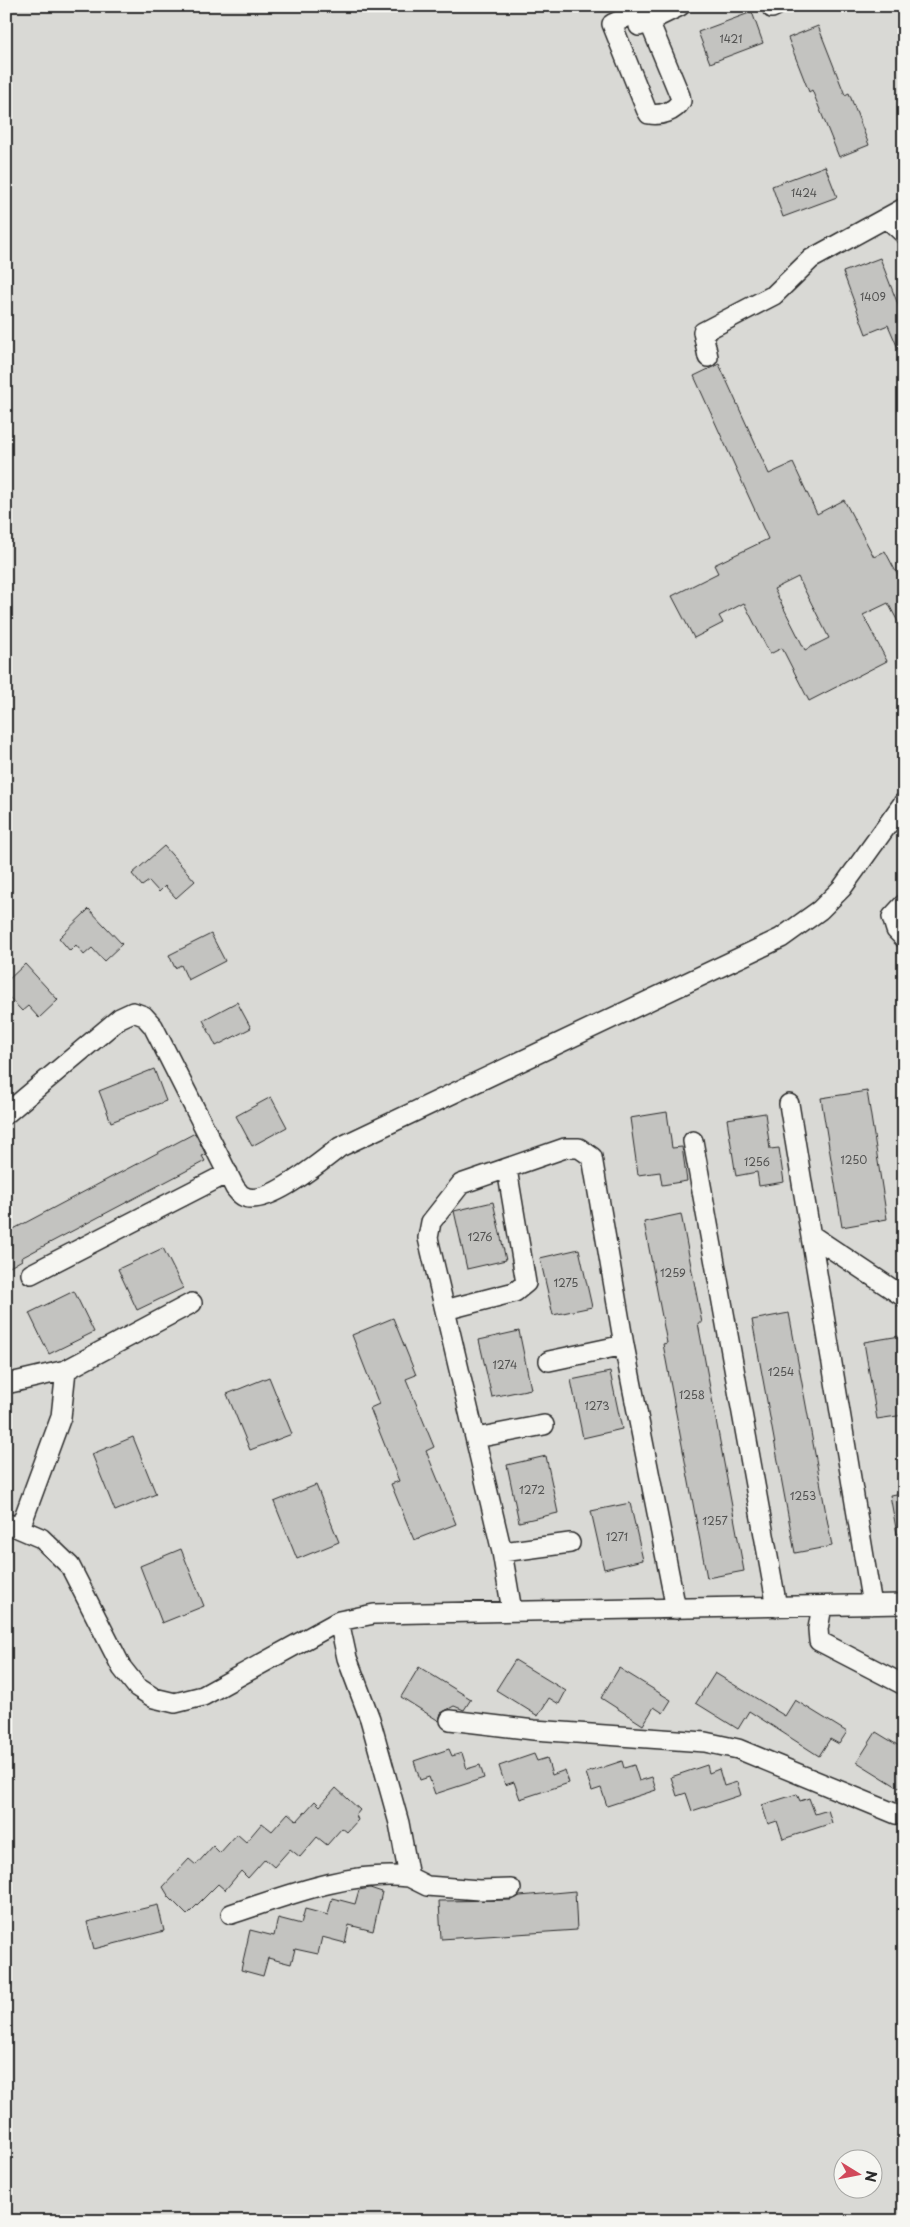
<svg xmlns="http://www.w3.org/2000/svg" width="910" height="2227" font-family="'Playpen Sans',sans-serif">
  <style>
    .green { fill: #d9d9d5; stroke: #828280; fill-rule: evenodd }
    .building { fill: #c3c3c0; stroke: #2b2b2b; fill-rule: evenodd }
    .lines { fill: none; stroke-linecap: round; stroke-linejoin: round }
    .minor-casing { stroke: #2b2b2b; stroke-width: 22 }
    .minor { stroke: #f6f6f2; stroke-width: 19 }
    .labels { text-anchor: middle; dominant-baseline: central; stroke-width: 4; stroke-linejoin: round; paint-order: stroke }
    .number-label { font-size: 11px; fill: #515150 }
  </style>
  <rect width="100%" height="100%" fill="#f6f6f2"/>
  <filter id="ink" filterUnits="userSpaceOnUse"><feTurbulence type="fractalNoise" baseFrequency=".02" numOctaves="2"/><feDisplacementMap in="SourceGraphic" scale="10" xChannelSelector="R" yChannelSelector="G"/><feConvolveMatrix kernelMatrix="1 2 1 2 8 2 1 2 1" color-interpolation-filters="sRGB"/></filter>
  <g filter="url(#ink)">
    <path class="green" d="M6,6H904V2221H6ZM842,2160H872V2190H842Z"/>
    <path class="building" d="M752,12L763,43L710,63L698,32Z
      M818,26L845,95L849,93L869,145L839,157L812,90L809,92L788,38Z
      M825,166L837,197L783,217L772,186Z
      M880,258L904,320V362L888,325L866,334L843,272Z
      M719,364L769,474L793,463L817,514L844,500L874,557L885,551L904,587V633L888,603L863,615L887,661L809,701L782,648L770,654L744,603L719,616L723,623L694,638L672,596L718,573L714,565L768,539L694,376ZM798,577L829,638L805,650L774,589Z
      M164,846L195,881L176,898L165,886L159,892L149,881L142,886L132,874Z
      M89,909L122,944L104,961L92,948L84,955L76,945L70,951L59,938Z
      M211,934L225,961L188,980L181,965L175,968L169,955Z
      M25,964L58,1000L39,1018L28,1006L22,1011L6,994V982Z
      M237,1002L251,1028L216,1046L203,1020Z
      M154,1069L166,1101L111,1122L99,1091Z
      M867,1091L887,1219L842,1227L821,1098Z
      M271,1097L287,1127L252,1146L236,1116Z
      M667,1112L672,1148L682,1147L687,1181L662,1185L660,1172L638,1175L630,1118Z
      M765,1113L770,1149L779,1148L784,1182L759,1186L757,1172L736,1176L727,1119Z
      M195,1133L206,1155L202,1156L205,1161L21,1258L22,1260L10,1267L6,1260V1233Z
      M493,1202L506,1260L467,1269L454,1211Z
      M681,1214L702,1323H698L744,1571L707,1578L663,1344L667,1343L644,1222Z
      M163,1248L183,1288L137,1310L118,1269Z
      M579,1249L592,1307L553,1315L540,1258Z
      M74,1291L94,1332L49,1354L29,1313Z
      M789,1313L832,1546L795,1553L752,1320Z
      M393,1318L416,1375L406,1379L434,1447L426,1451L456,1524L414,1540L391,1484L399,1481L370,1408L379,1404L352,1335Z
      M519,1331L531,1389L492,1397L479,1340Z
      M900,1336L904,1357V1415L877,1419L864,1342Z
      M610,1372L622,1429L583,1438L571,1380Z
      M269,1377L292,1434L250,1450L227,1394Z
      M133,1437L156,1494L115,1511L92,1454Z
      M546,1456L558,1513L519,1522L507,1465Z
      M316,1485L339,1542L297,1559L274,1502Z
      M904,1493V1534H897L890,1495Z
      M630,1503L643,1560L604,1569L591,1511Z
      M181,1549L204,1606L162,1623L140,1566Z
      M515,1660L566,1691L559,1704L549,1698L538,1716L496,1690Z
      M419,1667L471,1699L464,1710L454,1706L441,1713L439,1721L401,1697Z
      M619,1668L671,1700L663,1713L654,1707L643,1725L601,1698Z
      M715,1673L785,1716L795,1700L847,1732L839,1744L830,1739L819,1756L749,1711L738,1729L696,1703Z
      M876,1732L904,1749V1781L899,1788L857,1762Z
      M449,1749L452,1756L462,1753L467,1769L480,1765L484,1778L435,1794L429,1777L420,1780L414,1761Z
      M534,1754L537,1761L547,1758L552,1775L565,1770L569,1783L520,1799L514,1782L505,1785L499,1766Z
      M622,1761L624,1768L634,1765L639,1781L652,1777L656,1790L607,1806L601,1788L592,1791L586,1773Z
      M707,1765L709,1773L719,1769L724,1786L737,1782L741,1795L692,1811L686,1793L677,1796L671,1777Z
      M336,1788L360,1810L356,1815L358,1820L347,1832L342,1828L327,1845L317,1837L300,1857L290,1849L274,1867L265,1859L248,1878L241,1871L225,1890L218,1884L187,1915L169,1897L163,1887L189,1859L196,1865L213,1846L220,1853L237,1834L246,1842L262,1823L272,1831L288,1813L297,1821L315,1801L320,1806Z
      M797,1794L800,1801L809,1798L815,1814L828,1810L832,1823L783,1839L777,1821L768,1824L762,1805Z
      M370,1888L382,1892L373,1931L349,1925L345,1943L322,1937L318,1954L295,1949L291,1964L268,1958L263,1976L241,1970L250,1930L274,1936L278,1918L301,1924L305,1909L328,1915L332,1898L355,1904L359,1890Z
      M575,1891L577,1930L441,1939L439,1901L511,1900L520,1896Z
      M158,1905L164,1931L94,1949L87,1922Z"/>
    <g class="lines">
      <defs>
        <path id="minor" d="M772,8L776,6
          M644,9L680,96L681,101C674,112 661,116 649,114L646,109L612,24L650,6
          M639,26L680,6
          M888,219L904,234
          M708,357L703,332L774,295L811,259L904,208
          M904,904L892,917L896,930L904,938
          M789,1104L872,1605
          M6,1114L120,1018L133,1012L144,1016L153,1026L235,1188C237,1190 240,1195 243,1196C265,1209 323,1160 340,1147L781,938L820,910L842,888L904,802
          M693,1141L777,1607
          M811,1235L904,1297
          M31,1274L228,1173
          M445,1310L515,1292L526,1283L507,1169
          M549,1361L624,1345
          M6,1384L66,1370
          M476,1438L544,1425
          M6,1523L41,1538L70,1566L122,1668L137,1687L154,1698L175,1703L203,1696L339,1621L374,1614L904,1604
          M20,1528L61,1417L66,1370L192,1303
          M502,1552L570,1543
          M822,1606L818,1629L819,1641L904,1685
          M512,1611L502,1552L428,1238L431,1222L461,1184L565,1148H579L592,1157L624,1345L676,1609
          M339,1621L347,1658L370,1719L399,1823L409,1877L427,1886L479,1890L511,1889
          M450,1720L534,1730L705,1742L738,1749L896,1814L904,1815
          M231,1914C289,1895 347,1871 409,1877"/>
      </defs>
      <use href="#minor" class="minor-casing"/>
      <use href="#minor" class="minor"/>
    </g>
  </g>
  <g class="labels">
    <g class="number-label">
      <text x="731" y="38">1421</text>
      <text x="804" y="192">1424</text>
      <text x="873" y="296">1409</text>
      <text x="854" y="1159">1250</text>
      <text x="757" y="1161">1256</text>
      <text x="480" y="1236">1276</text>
      <text x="673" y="1272">1259</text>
      <text x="566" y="1282">1275</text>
      <text x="505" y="1364">1274</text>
      <text x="781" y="1371">1254</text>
      <text x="692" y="1394">1258</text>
      <text x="597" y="1405">1273</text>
      <text x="532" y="1489">1272</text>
      <text x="803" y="1495">1253</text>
      <text x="715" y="1520">1257</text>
      <text x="617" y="1536">1271</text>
    </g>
  </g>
  <rect width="910" height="2227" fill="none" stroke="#f6f6f2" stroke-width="25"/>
  <rect x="12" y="12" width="885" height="2202" fill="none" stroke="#2b2b2b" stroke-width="2" filter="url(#ink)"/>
  <g transform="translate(858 2174) rotate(100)"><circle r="24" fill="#f6f6f2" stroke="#a5a5a2"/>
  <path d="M0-4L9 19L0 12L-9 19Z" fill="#d1495b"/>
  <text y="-8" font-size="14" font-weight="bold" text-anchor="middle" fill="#2b2b2b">N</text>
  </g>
</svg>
